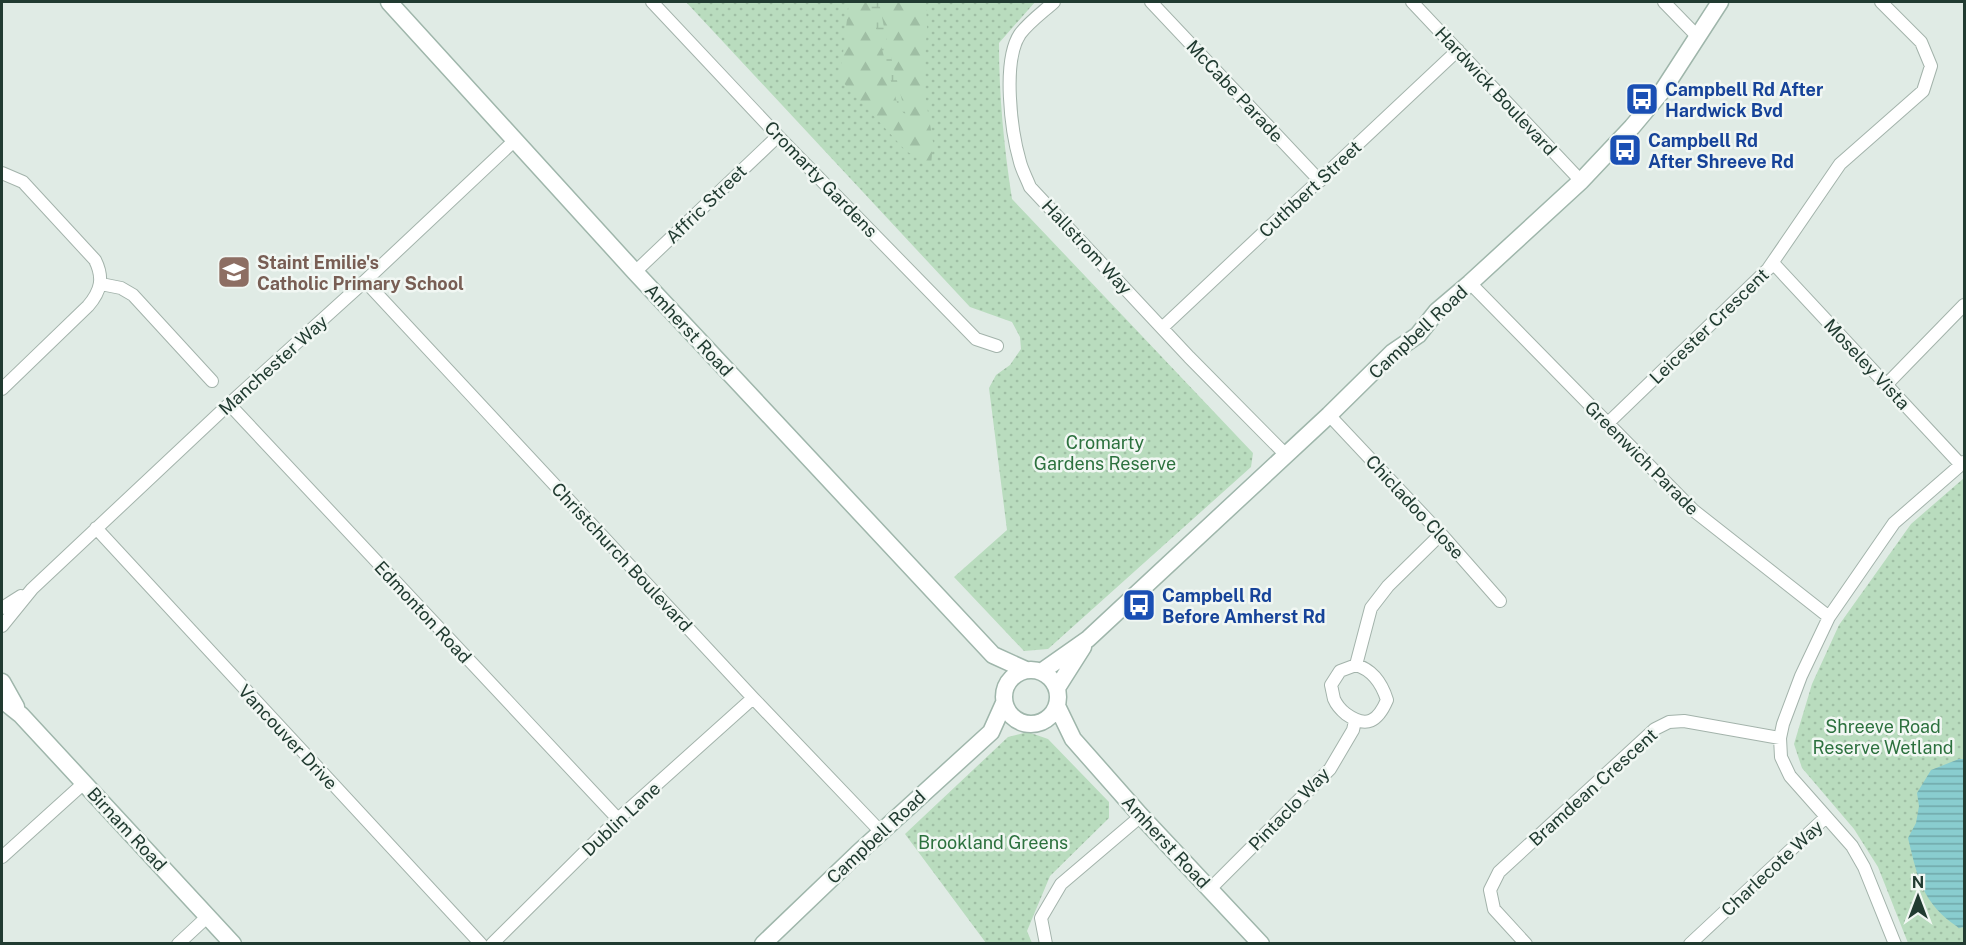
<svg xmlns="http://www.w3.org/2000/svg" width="1966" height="945" font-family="'Public Sans',sans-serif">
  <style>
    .green { fill: url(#green-dots) }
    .forest { fill: url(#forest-firs) }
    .wetland { fill: url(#wetland-marsh) }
    .water { fill: url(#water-rules) }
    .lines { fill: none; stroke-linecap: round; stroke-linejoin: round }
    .street-casing { stroke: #a3b3ab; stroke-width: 14 }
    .secondary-casing { stroke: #9fb6ab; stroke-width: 19 }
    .street { stroke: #fff; stroke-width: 12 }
    .secondary { stroke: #fff; stroke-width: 16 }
    .labels { text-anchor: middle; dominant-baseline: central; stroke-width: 5; stroke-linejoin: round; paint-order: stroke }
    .transit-label { font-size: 18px; font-weight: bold; fill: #164399; stroke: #f1f7f3; text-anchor: start }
    .street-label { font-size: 18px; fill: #213b31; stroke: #f1f7f3 }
    .education-label { font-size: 18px; font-weight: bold; fill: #785e54; stroke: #f1f7f3; text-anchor: start }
    .park-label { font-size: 18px; fill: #2c713e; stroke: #f1f7f3 }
  </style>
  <defs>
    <pattern id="green-dots" width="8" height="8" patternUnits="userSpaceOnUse" patternTransform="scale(1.5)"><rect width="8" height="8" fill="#b9dcbe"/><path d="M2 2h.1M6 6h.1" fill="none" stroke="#9fbea4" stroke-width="1.8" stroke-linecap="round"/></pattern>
    <pattern id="forest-firs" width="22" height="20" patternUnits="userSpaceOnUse" patternTransform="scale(1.5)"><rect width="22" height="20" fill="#b9dcbe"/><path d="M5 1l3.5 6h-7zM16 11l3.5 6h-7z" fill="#9fbea4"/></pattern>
    <pattern id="wetland-marsh" width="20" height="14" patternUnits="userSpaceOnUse" patternTransform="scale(1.5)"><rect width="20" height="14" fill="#b9dcbe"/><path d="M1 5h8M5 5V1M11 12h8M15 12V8" fill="none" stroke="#9fbea4"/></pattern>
    <pattern id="water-rules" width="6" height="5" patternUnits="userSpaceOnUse" patternTransform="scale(1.5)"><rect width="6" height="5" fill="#89cdcf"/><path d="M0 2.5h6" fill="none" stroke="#70a8a9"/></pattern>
  </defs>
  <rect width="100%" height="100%" fill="#e0ebe5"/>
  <path class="green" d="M686,2H1035L999,43C999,96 1004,147 1012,199L1253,453L1251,467L1048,649L1024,651L954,577L1007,530L989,388L996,375L1010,365L1021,349L1020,337L1012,322L970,307Z
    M1964,478V943H1908L1878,867L1854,829L1802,768L1794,744L1812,684L1839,625L1911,524Z
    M1028,732L1048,739L1109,802V818L1050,876L1027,931L1032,943H986L905,834L1008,737Z"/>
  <path class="forest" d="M849,2H926L927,28L923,83L933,142L931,166L906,151L840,79Z"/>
  <path class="wetland" d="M871,2H879L886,37L906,116L898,106L872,14Z"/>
  <path class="water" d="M1959,759H1964V927L1959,928C1922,903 1918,879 1908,838L1916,823L1919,806L1917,793L1931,770Z"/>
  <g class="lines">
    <defs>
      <path id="street" d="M652,2L778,136L976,339L997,346
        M1054,2C1043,12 1029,22 1020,34C1002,61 1011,131 1020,162C1022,170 1027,179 1030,187L1189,357L1286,455
        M1151,2L1320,181
        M1412,2L1581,181
        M1664,2L1698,37
        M2,173L23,182L95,260C104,278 101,291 88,306L2,389
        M1773,263L1961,465
        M635,272L778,136
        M365,281L753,698L881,832
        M1470,283L1693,510L1829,617
        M101,284L121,288L133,295L212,381
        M1162,328L1458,50
        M1886,385L1964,305
        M229,404L618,819
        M1329,415L1441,534L1500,601
        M1607,424L1768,269L1840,164L1923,91L1931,66L1921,42L1881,2
        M96,528L481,944
        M2,608L21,596
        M2,626L32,589L229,404L365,281L514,141
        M1356,665C1373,670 1382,684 1387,700C1378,721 1367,729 1346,714C1341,710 1337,706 1334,699C1333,695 1332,689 1331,685L1340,671Z
        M1356,665L1371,608L1388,586L1441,534
        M2,857L84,783
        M1210,889L1330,769L1353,730L1355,721
        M178,944L207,917
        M492,944L618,819L753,698
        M1046,944L1041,918L1061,884L1141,816
        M1526,944L1494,909L1490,890L1499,872L1655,729L1669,722L1684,721L1780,738
        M1690,944L1826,817
        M1895,944L1864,867L1852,846L1790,776L1781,757L1780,738L1783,724L1801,676L1829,617L1894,523L1964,462"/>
      <path id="secondary" d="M389,2L635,272L993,655L1026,670
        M1004 697a27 27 0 1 1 54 0a27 27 0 1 1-54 0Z
        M1041,672L1088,639L1329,415L1393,352L1418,335L1437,311L1470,283L1581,181L1632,127L1663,90L1720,2
        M2,682L16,707
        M1057,688L1083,647
        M2,700L21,715L233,944
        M1057,706L1073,739L1141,816L1261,944
        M763,944L857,854L991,732L1004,703"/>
    </defs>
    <use href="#street" class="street-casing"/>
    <use href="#secondary" class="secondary-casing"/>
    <use href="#street" class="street"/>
    <use href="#secondary" class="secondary"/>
  </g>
  <defs>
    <symbol id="bus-square" viewBox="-11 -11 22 22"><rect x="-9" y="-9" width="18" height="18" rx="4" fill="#1a4fb4" stroke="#f1f7f3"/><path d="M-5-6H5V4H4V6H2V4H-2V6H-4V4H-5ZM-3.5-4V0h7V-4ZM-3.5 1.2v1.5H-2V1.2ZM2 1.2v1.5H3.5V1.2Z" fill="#fff"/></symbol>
    <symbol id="school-square" viewBox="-11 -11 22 22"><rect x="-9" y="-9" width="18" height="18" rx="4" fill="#8d6e63" stroke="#f1f7f3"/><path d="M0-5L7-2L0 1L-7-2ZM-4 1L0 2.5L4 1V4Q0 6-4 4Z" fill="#fff"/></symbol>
  </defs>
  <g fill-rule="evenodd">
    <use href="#bus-square" x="1623" y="80" width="38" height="38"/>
    <use href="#bus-square" x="1606" y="131" width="38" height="38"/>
    <use href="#school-square" x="215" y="253" width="38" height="38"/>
    <use href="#bus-square" x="1120" y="586" width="38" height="38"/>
  </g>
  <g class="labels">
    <g class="transit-label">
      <text x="1665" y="89">Campbell Rd After<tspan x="1665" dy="21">Hardwick Bvd</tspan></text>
      <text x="1648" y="140">Campbell Rd<tspan x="1648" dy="21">After Shreeve Rd</tspan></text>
      <text x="1162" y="595">Campbell Rd<tspan x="1162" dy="21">Before Amherst Rd</tspan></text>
    </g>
    <g class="street-label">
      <text transform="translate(1235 91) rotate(47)">McCabe Parade</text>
      <text transform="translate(1496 91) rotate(47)">Hardwick Boulevard</text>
      <text transform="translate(821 179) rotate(46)">Cromarty Gardens</text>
      <text transform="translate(1310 189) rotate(-43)">Cuthbert Street</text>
      <text transform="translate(706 204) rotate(-44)">Affric Street</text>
      <text transform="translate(1087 247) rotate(47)">Hallstrom Way</text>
      <text transform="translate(1709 326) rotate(-44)">Leicester Crescent</text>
      <text transform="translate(689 330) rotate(47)">Amherst Road</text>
      <text transform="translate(1418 332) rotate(-43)">Campbell Road</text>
      <text transform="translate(1867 364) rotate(47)">Moseley Vista</text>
      <text transform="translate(273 365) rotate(-42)">Manchester Way</text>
      <text transform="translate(1642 458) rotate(45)">Greenwich Parade</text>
      <text transform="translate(1415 507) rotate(47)">Chicladoo Close</text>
      <text transform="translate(622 557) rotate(47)">Christchurch Boulevard</text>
      <text transform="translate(423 612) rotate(47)">Edmonton Road</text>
      <text transform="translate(288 737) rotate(47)">Vancouver Drive</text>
      <text transform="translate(1593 787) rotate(-42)">Bramdean Crescent</text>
      <text transform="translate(1289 809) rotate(-46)">Pintaclo Way</text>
      <text transform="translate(621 819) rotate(-43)">Dublin Lane</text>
      <text transform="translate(127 829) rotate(47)">Birnam Road</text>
      <text transform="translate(876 837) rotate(-43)">Campbell Road</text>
      <text transform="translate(1166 842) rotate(47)">Amherst Road</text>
      <text transform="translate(1772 868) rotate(-43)">Charlecote Way</text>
    </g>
    <g class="education-label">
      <text x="257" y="262">Staint Emilie's<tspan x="257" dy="21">Catholic Primary School</tspan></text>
    </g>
    <g class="park-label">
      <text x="1105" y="442">Cromarty<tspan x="1105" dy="21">Gardens Reserve</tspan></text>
      <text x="1883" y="726">Shreeve Road<tspan x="1883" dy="21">Reserve Wetland</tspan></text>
      <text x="993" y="842">Brookland Greens</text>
    </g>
  </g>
  <rect width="1966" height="945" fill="none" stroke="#213b31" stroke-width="6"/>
  <g transform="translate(1918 897)" stroke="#f1f7f3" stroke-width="4.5" paint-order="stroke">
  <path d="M0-4.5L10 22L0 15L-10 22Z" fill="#213b31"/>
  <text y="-9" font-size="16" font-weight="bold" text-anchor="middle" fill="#213b31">N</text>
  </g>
</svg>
